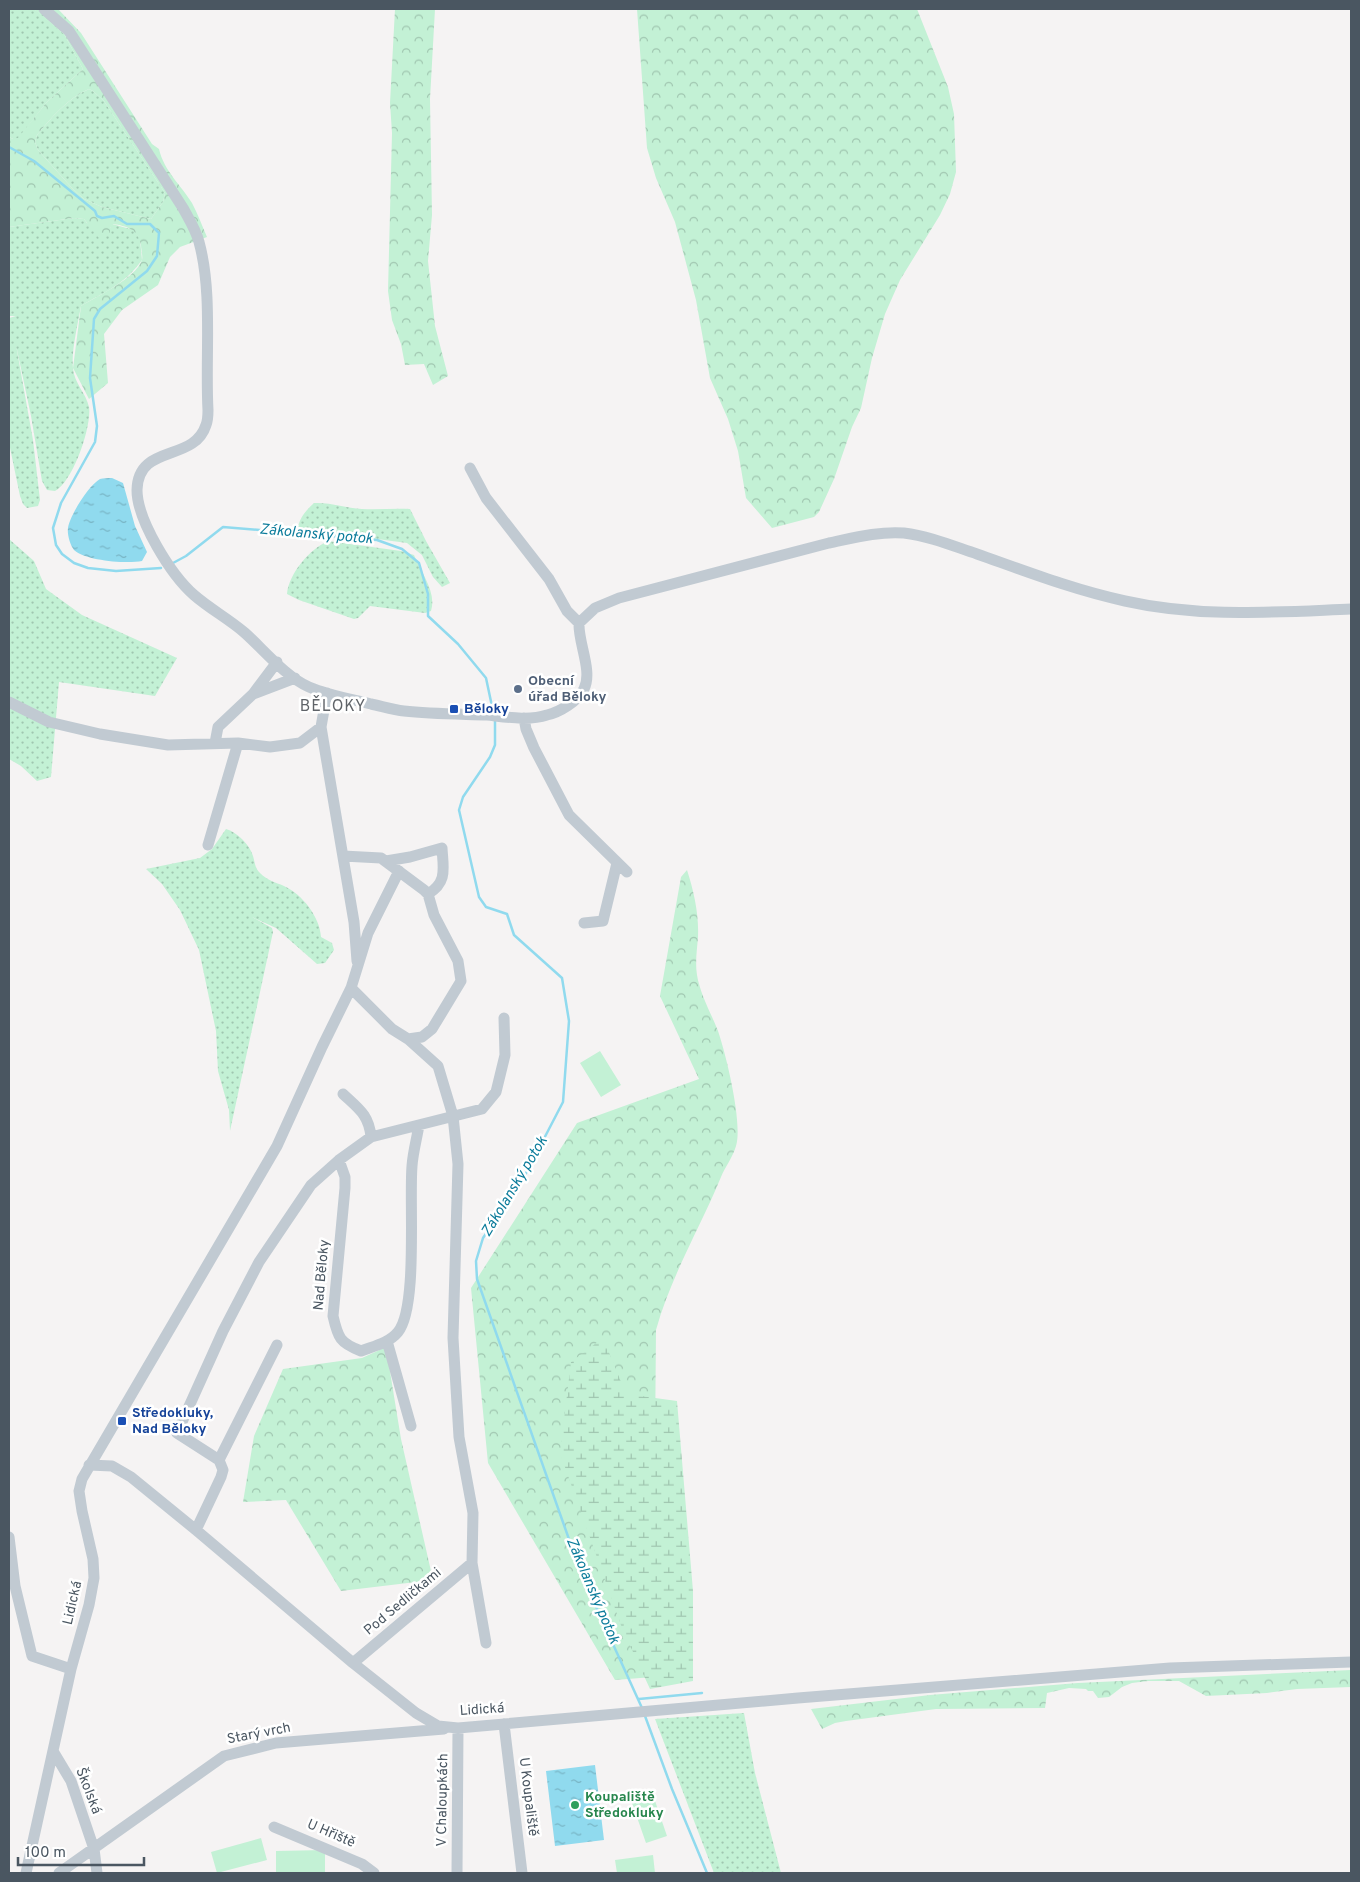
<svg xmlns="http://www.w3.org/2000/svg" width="1360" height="1882" font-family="Overpass,sans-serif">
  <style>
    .grass { fill: url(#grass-dots) }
    .forest { fill: url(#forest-crowns); fill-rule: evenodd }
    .wetland { fill: url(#wetland-marsh) }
    .garden { fill: #c3f1d5 }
    .water { fill: url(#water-ripples) }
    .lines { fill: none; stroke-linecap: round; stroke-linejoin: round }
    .stream { stroke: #90daee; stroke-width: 2.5 }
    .minor { stroke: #c1cad2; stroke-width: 11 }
    .service-dot { fill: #5c6f8a; stroke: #fff; stroke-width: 2 }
    .transit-dot { fill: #1a4fb4; stroke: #fff; stroke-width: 2 }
    .leisure-dot { fill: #2e9e5b; stroke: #fff; stroke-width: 2 }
    .labels { text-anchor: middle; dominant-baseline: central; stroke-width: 5; stroke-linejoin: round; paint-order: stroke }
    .service-label { font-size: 14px; font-weight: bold; fill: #4e5e75; stroke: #fff; text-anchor: start }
    .transit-label { font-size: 14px; font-weight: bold; fill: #164399; stroke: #fff; text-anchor: start }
    .street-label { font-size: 14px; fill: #4a5661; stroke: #fff }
    .leisure-label { font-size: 14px; font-weight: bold; fill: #27864d; stroke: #fff; text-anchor: start }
    .water-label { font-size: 15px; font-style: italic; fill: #0c7c9b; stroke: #fff }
    .quarter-label { font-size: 16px; letter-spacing: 1px; fill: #5f6368; stroke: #fff }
  </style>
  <defs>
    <pattern id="grass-dots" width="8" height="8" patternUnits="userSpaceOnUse" patternTransform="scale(1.25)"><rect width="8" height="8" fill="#c3f1d5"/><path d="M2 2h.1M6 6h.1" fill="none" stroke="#a0c6b0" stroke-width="1.8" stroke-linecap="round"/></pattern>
    <pattern id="forest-crowns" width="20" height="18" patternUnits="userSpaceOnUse" patternTransform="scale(1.25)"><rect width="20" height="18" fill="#c3f1d5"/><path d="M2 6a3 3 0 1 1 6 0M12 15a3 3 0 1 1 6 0" fill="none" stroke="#a0c6b0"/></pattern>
    <pattern id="wetland-marsh" width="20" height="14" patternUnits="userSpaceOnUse" patternTransform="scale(1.25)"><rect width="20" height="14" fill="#c3f1d5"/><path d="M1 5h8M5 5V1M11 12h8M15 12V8" fill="none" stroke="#a0c6b0"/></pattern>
    <pattern id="water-ripples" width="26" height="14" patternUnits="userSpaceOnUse" patternTransform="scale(1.25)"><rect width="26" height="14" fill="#90daee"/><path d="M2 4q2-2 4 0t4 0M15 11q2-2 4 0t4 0" fill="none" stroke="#78b4c4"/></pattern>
  </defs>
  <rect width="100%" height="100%" fill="#f5f3f3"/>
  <path class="grass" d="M9,9H34L43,16L64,34L83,69L46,103L18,139H13L9,137Z
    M89,89L93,91L104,101L165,193L163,202L151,219L102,207L84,199L72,188L38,150L35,142L37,135C51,118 68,98 89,89Z
    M74,218L84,219L87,223L110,228L112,224L134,230L140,239L142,260C124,285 106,291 81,306C78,323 71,352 73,368C74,383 86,393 89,407C92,426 73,482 55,491L47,490L42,481L31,416L16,345L33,440L40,500L38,506L27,508L23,504L20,496L9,443V318L16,316H9V227Z
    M314,503C330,502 346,508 362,509C378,510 394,508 410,509L426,541L450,583L442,587L433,577L422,555L407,543L355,536L323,534L303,537L297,531C299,519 305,511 314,503Z
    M9,539L34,561L46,589L82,615L177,658L155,696L59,682L51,777L37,781L21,766L9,759Z
    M328,541L401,551L414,555C421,573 437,592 431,611L425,613L370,606L358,618L354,619L299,600L287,594C289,573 310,549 328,541Z
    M226,829C237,832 250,845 253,856C255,863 255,868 260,873C268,881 275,882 284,886C302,894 320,917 321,937L332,943L334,950L325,963L317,964L276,928L252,917L272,928L273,932L230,1131L229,1110L218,1071L216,1031L199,950L180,910L162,884L146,869L200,858L212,849Z
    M744,1713L755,1773L781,1873H714L655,1719Z"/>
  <path class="forest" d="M34,9H58L81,33L152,144L159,149C164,171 181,185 192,203C198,214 202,226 207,237L180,247L170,257L158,285L122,310L104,334L108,383L89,399L73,368L81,306C97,296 135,279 142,260C143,256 141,249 141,245C138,229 126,226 113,224L110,228V233L99,238L84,219L74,218L9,227V137L13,139L18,138L46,103L83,69L64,34ZM89,89L93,91L104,101L165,193L163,202L151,219L102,207L84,199L72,188L38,150L35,142L37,135C51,118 68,98 89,89Z
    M395,9H435L430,99L432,215L428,261L435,326L448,376L433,385L424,364L405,365L401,344L392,320L388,291L392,133L390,103Z
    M637,9H917L948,87L954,114L956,172L950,194L940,215L900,280L885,314L872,358L861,408L852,427L834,479L819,512L814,517L772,528L746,498L738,451L728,419L710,378L696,300L675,222L656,178L647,148Z
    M687,870C694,892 699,914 698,937C697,950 695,962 697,975C700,994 711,1013 718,1031C726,1054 743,1124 736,1146C733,1157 725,1167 721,1177C700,1228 671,1276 656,1330L653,1677L615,1680L488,1463L471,1288L577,1123L699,1079L660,996L681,877Z
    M386,1347L401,1439L433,1580L341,1591L286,1500L243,1502L254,1436L283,1369L362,1358Z
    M1351,1670V1687L1297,1689L1267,1693L1206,1696L1179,1681H1148L1132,1683L1122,1687L1109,1697L1098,1698L1093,1691H1088L1086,1689L1069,1688L1047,1693L1045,1708L936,1709L846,1721L835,1723L822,1729L811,1709L930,1695L1078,1683Z"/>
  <path class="wetland" d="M603,1338L626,1394L677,1401L693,1591V1681L650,1689L622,1628L560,1453L571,1362Z"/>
  <path class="garden" d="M600,1051L621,1085L601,1097L580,1063Z
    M653,1795L667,1836L646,1843L632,1803Z
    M261,1838L267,1860L217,1873L211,1852Z
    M325,1850V1873H276V1851Z
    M653,1855L655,1873H617L615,1860Z"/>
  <path class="water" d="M112,478L123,483L135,526L147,552L142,561C127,564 86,561 74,550C70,545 67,534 68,528C70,515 89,485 100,479C103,478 108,478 112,478Z
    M595,1765L604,1840L555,1846L546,1771Z"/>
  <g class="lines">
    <path class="stream" d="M9,147L34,161L95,211L97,216L102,218L114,216L127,224H150L159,233L157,256L147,271L100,309L94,319L90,378L97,426L95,442L61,503L53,528L56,545L62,554L74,563L88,568L116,571L161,568
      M173,563L186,556L223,527L377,540L402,549L419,563L428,594V616L458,644L486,678L493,711
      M495,719V745L490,757L463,797L459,810L479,897L486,907L507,914L514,935L562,978L569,1021L563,1102L523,1179L483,1238L476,1261L477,1279L582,1576L642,1708
      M639,1699L702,1693
      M645,1716L672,1789L707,1873"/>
    <path class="minor" d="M44,9L69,31L183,208C189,219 196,230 199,242C213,293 205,357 208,410C208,415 208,420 206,425C194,463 138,443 137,490C137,520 171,575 194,595C210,609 229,619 245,633C264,650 286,677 309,687C328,695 350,699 371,704C381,706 393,710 404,711C431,714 459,714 487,715C506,717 529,721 547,715C560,712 578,701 584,689C593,671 578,643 579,623L595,608L619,598L829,543C853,538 879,531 904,533C929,536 953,546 977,554C1025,571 1074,590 1125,601C1200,618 1275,612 1351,609
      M470,468L486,498L549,579L567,611L579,623
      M327,693L321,727L354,922L357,961
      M253,694L277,662
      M9,702L49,722L100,734L168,745L238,743L270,747L300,743L321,727
      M524,718L526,729L534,748L569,815L627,872
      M215,743L218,727L253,694L295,678
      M208,845L238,743
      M343,856L381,858L424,890L428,894L434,915L458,961L461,981L432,1029L422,1037L408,1039
      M386,861L410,857L442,848C443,868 448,882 428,894
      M584,923L603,921L617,863
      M351,988L392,1029L408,1039L438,1066L453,1116L458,1164L453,1338L459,1437L473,1513L472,1563L353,1663
      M343,1094C359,1109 369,1115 371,1137
      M339,1160L345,1177V1188L333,1316C338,1338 340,1343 361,1351C374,1346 389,1343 398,1332C418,1308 409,1200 412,1166C413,1152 417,1138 419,1125
      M387,1341L411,1426
      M219,1460L277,1345
      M89,1465L112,1466L131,1477L196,1530L353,1663L416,1713L438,1726L458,1728L798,1698L1170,1668L1351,1662
      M196,1530L221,1477L223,1470L219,1460L177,1433L223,1331L259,1262L311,1185L339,1160L371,1137L482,1109L496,1092L505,1055L504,1018
      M9,1537L15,1586L32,1656L71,1669
      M472,1563L486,1643
      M504,1724L522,1873
      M53,1751L71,1781L94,1849L97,1873
      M274,1827L362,1864L374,1873
      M26,1873L71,1669L89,1605L94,1578L93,1559L82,1511L79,1491L82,1479L277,1146L322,1047L351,988L368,933L399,871
      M59,1873L224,1756L276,1743L444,1729
      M457,1873L458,1728"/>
  </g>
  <circle class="service-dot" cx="518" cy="689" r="5"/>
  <g class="transit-dot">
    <rect x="449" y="704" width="10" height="10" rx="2.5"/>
    <rect x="117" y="1416" width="10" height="10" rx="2.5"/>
  </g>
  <circle class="leisure-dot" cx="575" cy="1805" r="5"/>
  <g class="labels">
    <g class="service-label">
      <text x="528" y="681">Obecní<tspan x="528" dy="16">úřad Běloky</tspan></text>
    </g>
    <g class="transit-label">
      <text x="464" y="709">Běloky</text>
      <text x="132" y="1413">Středokluky,<tspan x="132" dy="16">Nad Běloky</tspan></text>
    </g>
    <g class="street-label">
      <text transform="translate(322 1275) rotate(-85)">Nad Běloky</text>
      <text transform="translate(403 1602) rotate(-40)">Pod Sedličkami</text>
      <text transform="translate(73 1603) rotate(-77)">Lidická</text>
      <text transform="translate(482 1710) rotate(-4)">Lidická</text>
      <text transform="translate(259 1734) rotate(-11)">Starý vrch</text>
      <text transform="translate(88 1791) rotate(69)">Školská</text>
      <text transform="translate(528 1797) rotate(83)">U Koupaliště</text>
      <text transform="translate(443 1800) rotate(-89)">V Chaloupkách</text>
      <text transform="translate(331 1834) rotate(23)">U Hřiště</text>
    </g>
    <g class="leisure-label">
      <text x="585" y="1797">Koupaliště<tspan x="585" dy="16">Středokluky</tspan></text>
    </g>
    <g class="water-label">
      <text transform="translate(316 535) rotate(5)">Zákolanský potok</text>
      <text transform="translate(515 1187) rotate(-59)">Zákolanský potok</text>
      <text transform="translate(592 1591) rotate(67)">Zákolanský potok</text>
    </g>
    <g class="quarter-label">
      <text x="333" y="707">BĚLOKY</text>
    </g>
  </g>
  <rect width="1360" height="1882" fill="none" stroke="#4a5661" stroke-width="20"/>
  <path d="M18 1857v8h126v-8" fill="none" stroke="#4a5661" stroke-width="2.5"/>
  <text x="25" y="1857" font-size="15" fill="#4a5661" stroke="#ffffff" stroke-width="4" paint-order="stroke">100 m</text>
</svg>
